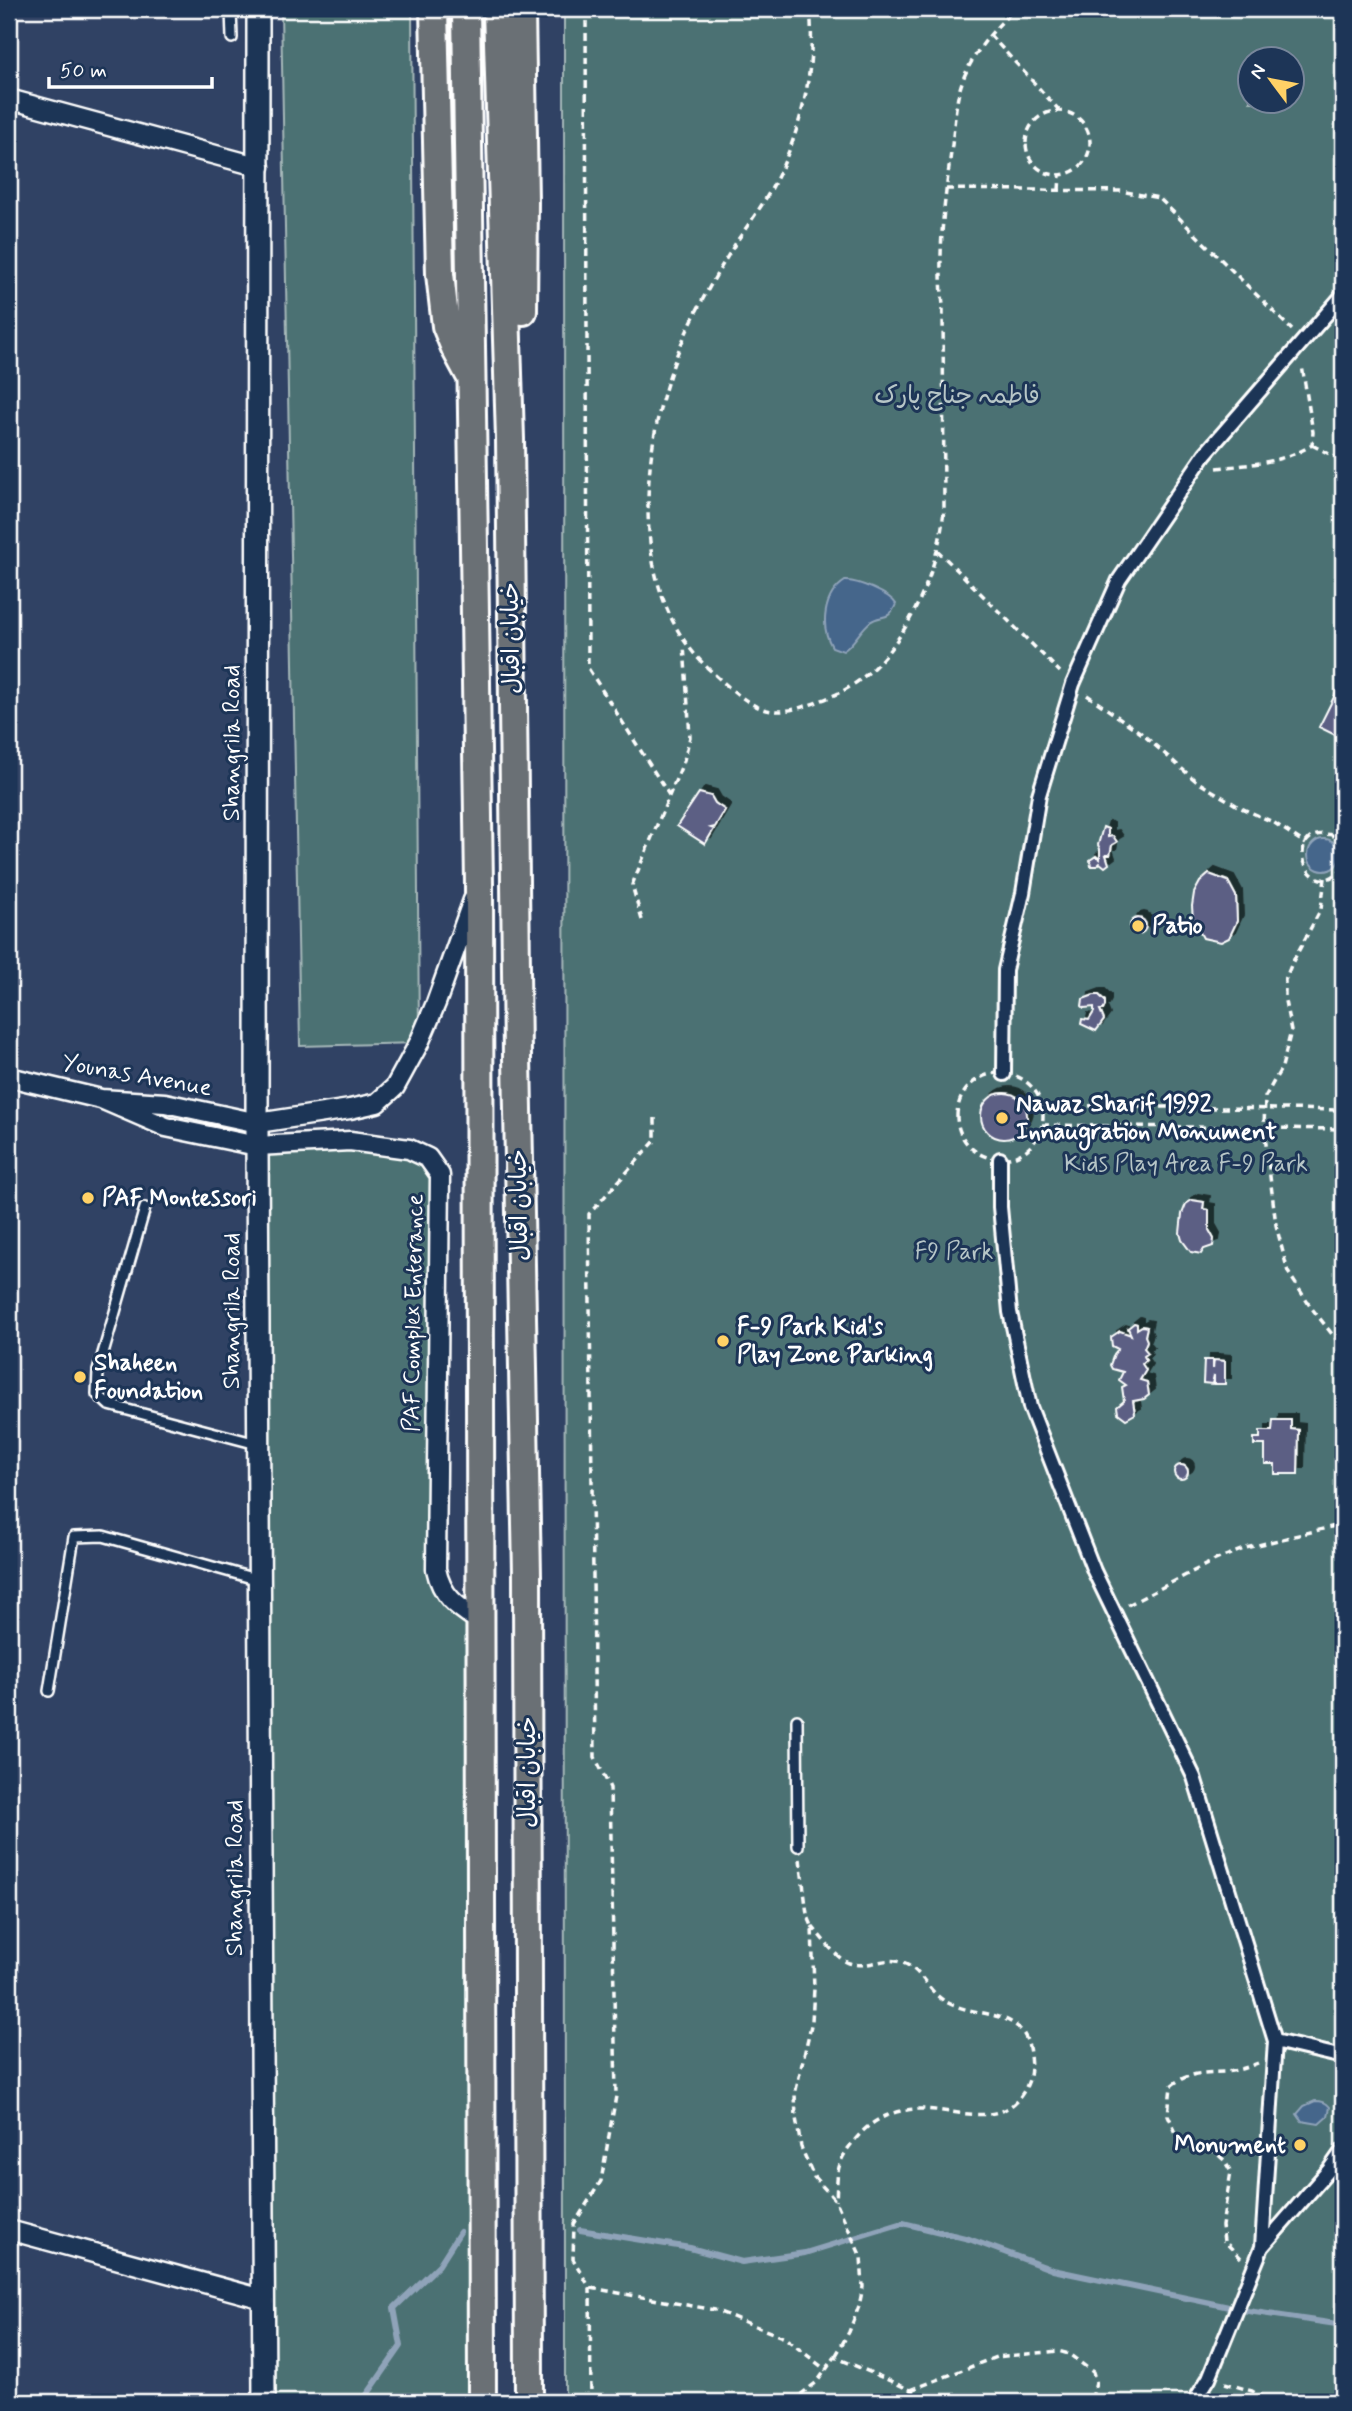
<svg xmlns="http://www.w3.org/2000/svg" width="1352" height="2411" font-family="Mynerve,'Playpen Sans Arabic',sans-serif">
  <style>
    .green { fill: #4c7173; stroke: #a6b8b9; stroke-width: 2; fill-rule: evenodd }
    .water { fill: #45668b; stroke: #8fa3b9; stroke-width: 2 }
    .lines { fill: none; stroke-linecap: round; stroke-linejoin: round }
    .stream { stroke: #8fa3b9; stroke-width: 6 }
    .building { fill: #5b5f84; stroke: #fff; stroke-width: 2; filter: url(#shadow) }
    .service-casing { stroke: #fff; stroke-width: 14 }
    .pedestrian-casing { stroke: #fff; stroke-width: 18 }
    .minor-casing { stroke: #fff; stroke-width: 23 }
    .tertiary-casing { stroke: #fff; stroke-width: 26 }
    .primary-casing { stroke: #fff; stroke-width: 32 }
    .path { stroke: #fff; stroke-width: 3.5; stroke-dasharray: 7 5; stroke-linecap: butt }
    .service { stroke: #1d3557; stroke-width: 9 }
    .pedestrian { stroke: #1d3557; stroke-width: 12 }
    .minor { stroke: #1d3557; stroke-width: 18 }
    .tertiary { stroke: #1d3557; stroke-width: 21 }
    .primary { stroke: #6b6f75; stroke-width: 26 }
    .poi-dot { fill: #ffd166; stroke: #1d3557; stroke-width: 2.5 }
    .labels { text-anchor: middle; dominant-baseline: central; stroke-width: 6; stroke-linejoin: round; paint-order: stroke }
    .park-label { font-size: 24px; fill: #b7c6c7; stroke: #1d3557 }
    .street-label { font-size: 24px; fill: #fff; stroke: #1d3557 }
    .poi-label { font-size: 24px; font-weight: bold; fill: #fff; stroke: #1d3557; text-anchor: start }
  </style>
  <defs>
    <filter id="shadow"><feDropShadow dx="6" dy="-6" stdDeviation="0" flood-color="#0009"/></filter>
  </defs>
  <rect width="100%" height="100%" fill="#304264"/>
  <filter id="ink" filterUnits="userSpaceOnUse"><feTurbulence type="fractalNoise" baseFrequency=".0143" numOctaves="2"/><feDisplacementMap in="SourceGraphic" scale="14" xChannelSelector="R" yChannelSelector="G"/><feConvolveMatrix kernelMatrix="1 2 1 2 8 2 1 2 1" color-interpolation-filters="sRGB"/></filter>
  <g filter="url(#ink)">
    <path class="green" d="M281,9H412L419,1043L300,1046Z
      M564,9H1343V2402H565ZM1250,60H1292V102H1250Z
      M257,1146L409,1149L440,1175L436,1569L482,1623V2402H263Z"/>
    <path class="water" d="M845,581C857,580 890,594 896,604C889,622 881,614 870,622C860,630 854,644 843,651L832,647C820,627 823,595 845,581Z
      M1308 855a16 16 0 1 1 32 0a16 16 0 1 1-32 0Z
      M1315,2101C1322,2101 1326,2102 1330,2107L1328,2116L1319,2124L1302,2121L1297,2114L1304,2106Z"/>
    <g class="lines">
      <path class="stream" d="M580,2230L690,2248L742,2262L805,2253L903,2223L969,2239L1053,2270L1248,2311L1343,2325
        M9,2399L40,2398L45,2402
        M362,2402L401,2346L394,2308L439,2265L460,2232"/>
    </g>
    <path class="building" d="M1341,683L1343,685V739L1319,727Z
      M699,793L711,796L715,803L725,810L715,827L711,828L714,829L705,844L677,826Z
      M1103,827L1108,829V837L1113,836L1117,842L1112,845L1110,855H1106L1109,864L1105,867L1100,863L1097,866H1091L1090,860L1096,856L1100,859V849L1098,845Z
      M1209,874L1228,881L1236,896L1237,921L1229,938L1221,942L1203,938L1193,920L1192,906L1194,893L1200,882Z
      M1130 926a8 8 0 1 1 16 0a8 8 0 1 1-16 0Z
      M1094,995H1099L1105,1001V1006L1103,1010H1100L1104,1020L1096,1031L1081,1024L1082,1019L1089,1020L1094,1012V1007L1084,1008L1082,1006L1083,999Z
      M981 1116a23 23 0 1 1 46 0a23 23 0 1 1-46 0Z
      M1192,1200L1204,1202L1203,1209L1209,1210V1230L1214,1239L1213,1246L1204,1249L1201,1254L1191,1252L1182,1240L1180,1233L1182,1214L1186,1204Z
      M1134,1323L1137,1324V1329L1142,1326L1147,1327L1145,1336L1147,1341L1144,1348L1148,1353L1144,1356L1146,1360L1142,1364L1146,1370L1140,1380L1147,1382L1149,1395L1144,1399L1133,1401L1135,1414L1126,1419L1118,1413L1117,1407L1124,1401L1122,1387L1126,1385L1119,1380L1123,1372L1112,1369L1110,1365L1114,1354L1118,1349L1112,1346L1111,1337L1120,1331L1131,1335L1128,1328Z
      M1204,1360H1213V1369L1214,1360L1225,1361V1384H1214V1375L1212,1384L1203,1383Z
      M1273,1420H1291V1429L1299,1430L1298,1474H1275V1464H1265V1445H1254V1438H1260V1431H1272Z
      M1174 1472a7 7 0 1 1 14 0a7 7 0 1 1-14 0Z"/>
    <g class="lines">
      <defs>
        <path id="service" d="M231,9L232,38
          M145,1208L98,1371L97,1394L109,1405L257,1444
          M49,1691L74,1537L103,1536L259,1580
          M797,1720L798,1846"/>
        <path id="pedestrian" d="M1004,1074L1005,970L1023,893L1039,795L1073,684L1119,580L1205,454L1343,295
          M1000,1159V1207L1010,1312L1030,1407L1094,1571L1194,1777L1275,2041L1262,2247L1209,2378L1194,2402
          M1275,2041L1343,2057
          M1262,2247L1329,2170L1343,2150"/>
        <path id="minor" d="M9,99L260,167
          M9,1077L101,1099L165,1103L258,1123L350,1109L377,1103L395,1087L419,1043L436,1003L473,900
          M101,1099L166,1127L257,1146L350,1141L409,1149L428,1158L440,1175L436,1569C442,1598 458,1607 482,1623
          M9,2230L263,2299"/>
        <path id="tertiary" d="M258,9L257,1146L264,2402"/>
        <path id="primary" d="M434,9L440,274L446,326L455,348L469,374
          M466,9L479,884L482,2402
          M497,9L510,439L517,1058L527,1575L529,2402
          M521,9L524,202L523,311"/>
      </defs>
      <use href="#service" class="service-casing"/>
      <use href="#pedestrian" class="pedestrian-casing"/>
      <use href="#minor" class="minor-casing"/>
      <use href="#tertiary" class="tertiary-casing"/>
      <use href="#primary" class="primary-casing"/>
      <path class="path" d="M586,9L588,668L669,795
        M810,9C816,68 802,129 775,182C765,202 750,222 737,241C719,270 701,300 687,331C641,430 621,591 711,671C725,684 745,703 763,709C784,716 813,704 832,696C898,669 939,576 944,509L943,305C937,251 945,198 952,145C955,121 955,99 964,77C975,51 994,28 1015,9
        M990,35L1059,110
        M1026 143a32 32 0 1 1 64 0a32 32 0 1 1-64 0Z
        M946,189L1120,191L1159,198L1292,330
        M1059,190L1060,175
        M1312,445L1343,461
        M1217,468C1248,465 1285,462 1312,445L1313,432L1302,366
        M937,550L1060,672
        M1087,695L1141,733L1196,781L1241,808L1273,822L1306,844
        M1338,838L1343,832
        M1343,844L1332,835C1278,825 1310,910 1343,867
        M1325,878L1321,909L1292,963L1285,980V1001L1291,1031L1282,1067L1265,1097L1264,1128L1276,1225L1288,1272L1310,1306L1343,1348
        M642,920L632,885L684,760L690,737L684,645
        M957 1116a43 43 0 1 1 86 0a43 43 0 1 1-86 0Z
        M1041,1105L1343,1110
        M1042,1125L1343,1129
        M1128,1605L1215,1560L1246,1548L1343,1524
        M800,1859L807,1914L812,1926L814,1989L812,2021L795,2094L796,2118L801,2147L814,2177L836,2201L861,2257L863,2287L859,2306L849,2332L835,2357
        M812,1926C820,1936 838,1960 849,1963C866,1969 880,1958 896,1961C920,1965 925,1988 943,2000C974,2020 1025,2005 1030,2054C1031,2066 1032,2074 1027,2085C1004,2137 946,2103 907,2110C890,2112 872,2121 860,2134C852,2143 844,2152 840,2164C836,2175 837,2189 836,2201
        M1241,2258L1224,2241L1222,2226L1231,2172L1224,2160L1214,2151L1193,2148L1180,2142L1168,2115L1171,2086C1188,2072 1204,2073 1225,2072C1237,2071 1248,2067 1258,2063
        M591,2288L715,2310L785,2338L826,2370
        M1225,2383L1252,2391L1271,2402
        M911,2390L996,2357L1058,2351L1069,2354L1093,2372L1096,2382L1091,2402
        M591,2402L590,2288L573,2259L574,2224L601,2181L616,2096L610,1788L595,1757L589,1214L655,1141V1118
        M791,2402L817,2382L835,2357L911,2390L932,2402"/>
      <use href="#service" class="service"/>
      <use href="#pedestrian" class="pedestrian"/>
      <use href="#minor" class="minor"/>
      <use href="#tertiary" class="tertiary"/>
      <use href="#primary" class="primary"/>
    </g>
  </g>
  <g class="poi-dot">
    <circle cx="1138" cy="926" r="7"/>
    <circle cx="1002" cy="1118" r="7"/>
    <circle cx="88" cy="1198" r="7"/>
    <circle cx="723" cy="1341" r="7"/>
    <circle cx="80" cy="1377" r="7"/>
    <circle cx="1300" cy="2145" r="7"/>
  </g>
  <g class="labels">
    <g class="park-label">
      <text x="957" y="396">فاطمہ جناح پارک</text>
      <text x="1186" y="1164">Kids Play Area F-9 Park</text>
      <text x="954" y="1252">F9 Park</text>
    </g>
    <g class="street-label">
      <text transform="translate(512 638) rotate(-91)">خیابان اقبال</text>
      <text transform="translate(232 743) rotate(-90)">Shangrila Road</text>
      <text transform="translate(137 1076) rotate(10)">Younas Avenue</text>
      <text transform="translate(520 1205) rotate(-91)">خیابان اقبال</text>
      <text transform="translate(232 1311) rotate(-90)">Shangrila Road</text>
      <text transform="translate(414 1313) rotate(-89)">PAF Complex Enterance</text>
      <text transform="translate(528 1772) rotate(-90)">خیابان اقبال</text>
      <text transform="translate(235 1878) rotate(-90)">Shangrila Road</text>
    </g>
    <g class="poi-label">
      <text x="1152" y="926">Patio</text>
      <text x="1016" y="1104">Nawaz Sharif 1992<tspan x="1016" dy="28">Innaugration Monument</tspan></text>
      <text x="102" y="1198">PAF Montessori</text>
      <text x="737" y="1327">F-9 Park Kid's<tspan x="737" dy="28">Play Zone Parking</tspan></text>
      <text x="94" y="1363">Shaheen<tspan x="94" dy="28">Foundation</tspan></text>
      <text x="1286" y="2145" text-anchor="end">Monument</text>
    </g>
  </g>
  <rect width="1352" height="2411" fill="none" stroke="#1d3557" stroke-width="35"/>
  <rect x="18" y="18" width="1317" height="2376" fill="none" stroke="#fff" stroke-width="2.5" filter="url(#ink)"/>
  <g transform="translate(1271 80) rotate(302)"><circle r="33" fill="#1d3557" stroke="#77869a" stroke-width="2"/>
  <path d="M0-5L12 26L0 18L-12 26Z" fill="#ffd166"/>
  <text y="-10" font-size="19" font-weight="bold" text-anchor="middle" fill="#ffffff">N</text>
  </g>
  <path d="M49 77v10h163v-10" fill="none" stroke="#ffffff" stroke-width="3.5"/>
  <text x="60" y="77" font-size="21" fill="#ffffff" stroke="#1d3557" stroke-width="5" paint-order="stroke">50 m</text>
</svg>
